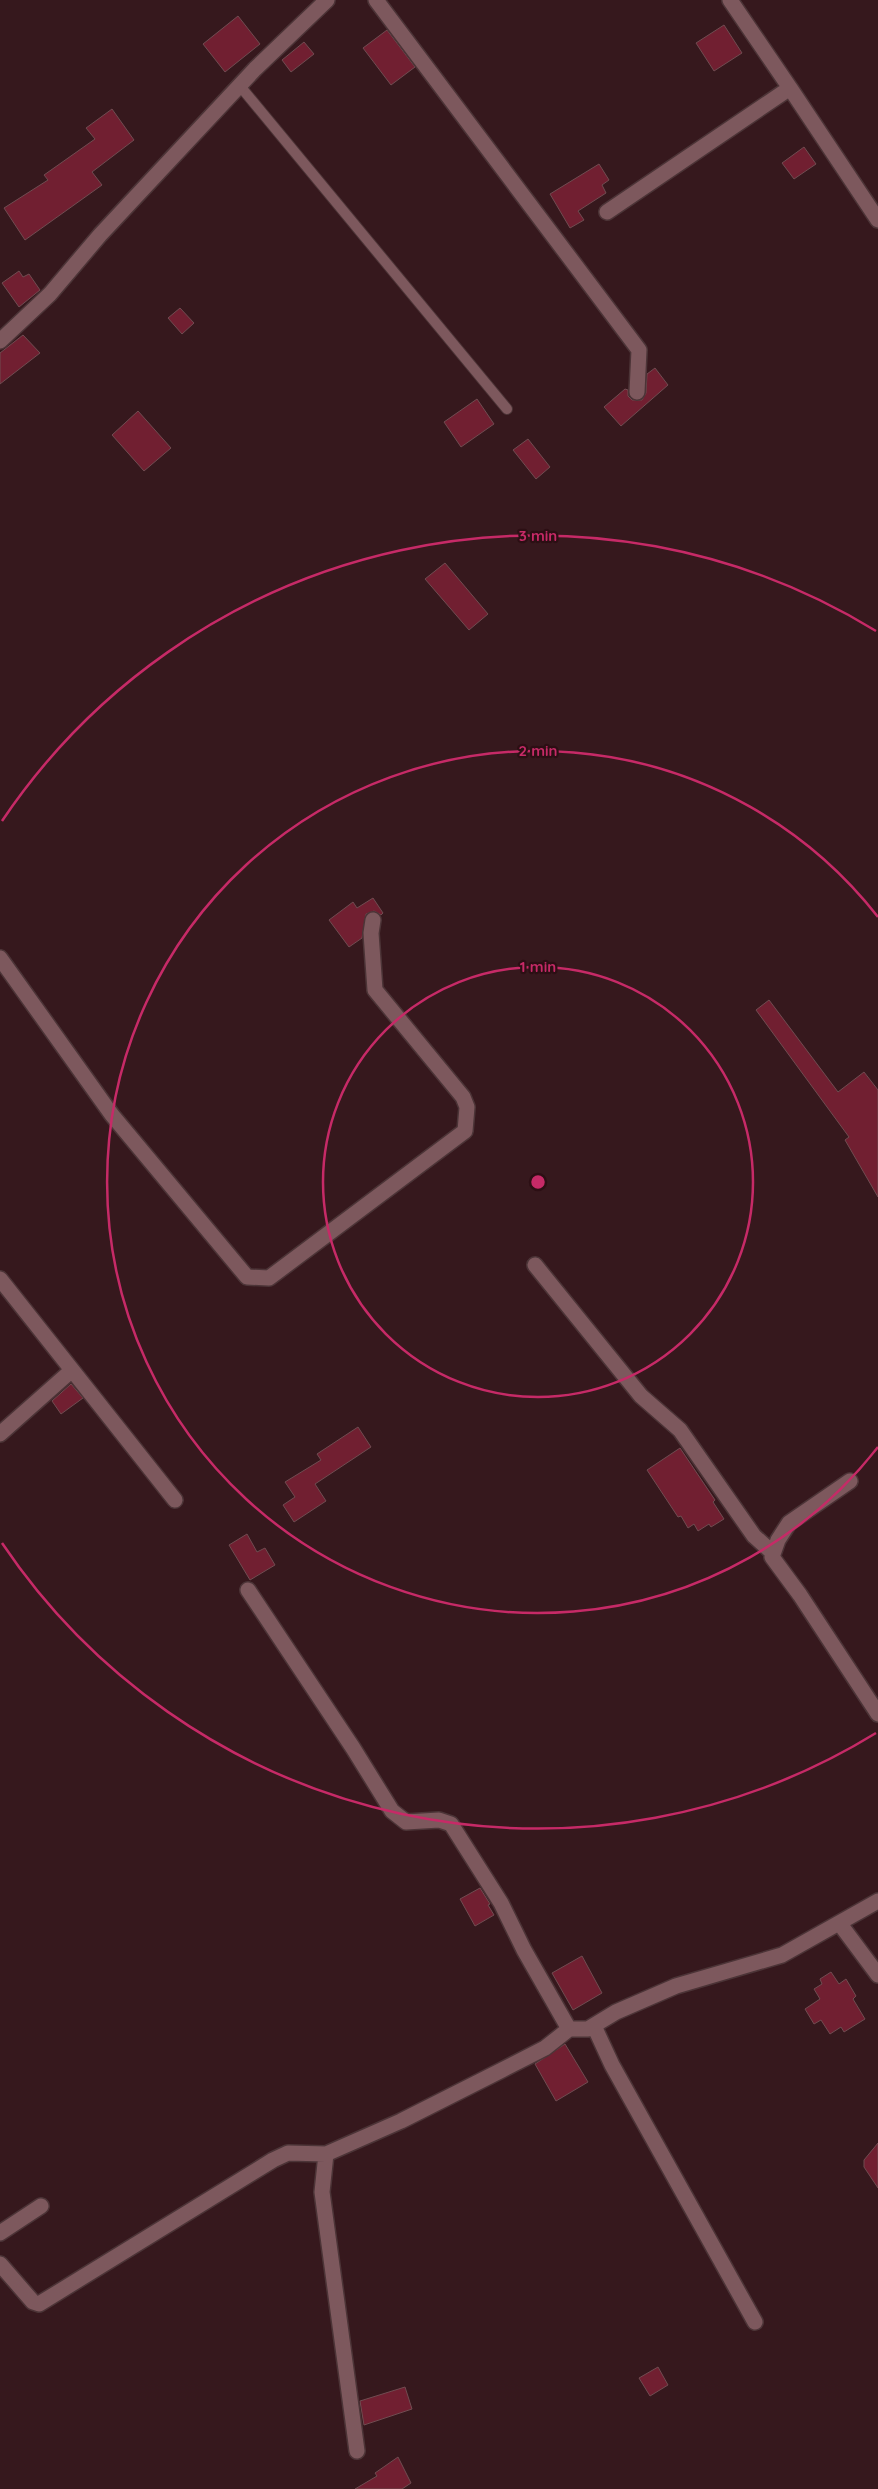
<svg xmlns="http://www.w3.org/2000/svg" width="878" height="2489" font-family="Quicksand,sans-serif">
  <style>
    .building { fill: #711f31; stroke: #704c51 }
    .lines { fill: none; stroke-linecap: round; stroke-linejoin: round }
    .lane-casing { stroke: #4c3437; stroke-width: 12 }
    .street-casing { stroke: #4c3437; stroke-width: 18 }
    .lane { stroke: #7d585d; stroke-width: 10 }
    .street { stroke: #7d585d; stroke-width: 15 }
    .ring { fill: none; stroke: #c62a67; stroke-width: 2.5 }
    .centre { fill: #c62a67; stroke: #2c0f14; stroke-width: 2.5 }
    .ring-label { font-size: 15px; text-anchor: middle; font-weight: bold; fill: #c62a67; stroke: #2c0f14; stroke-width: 4.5; stroke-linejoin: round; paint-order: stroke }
  </style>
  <rect width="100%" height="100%" fill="#36181d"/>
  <path class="building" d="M238,16L260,44L225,72L203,44Z
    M724,25L742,53L714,71L696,43Z
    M387,30L415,67L391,85L363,48Z
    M304,42L314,54L291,72L282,60Z
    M112,109L134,140L92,172L102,185L25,240L4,208L48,180L44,175L95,139L86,128Z
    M804,147L816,164L794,179L782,163Z
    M599,164L609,180L602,185L606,193L578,211L584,220L570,228L550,194Z
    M19,271L23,277L29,274L40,290L19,307L2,283Z
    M180,308L194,323L182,334L168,318Z
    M23,335L40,353L0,384V353Z
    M655,368L668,385L621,426L604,407L625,389L628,390V396L632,400H642L646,393L647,374Z
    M477,399L494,424L461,447L444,422Z
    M138,411L171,448L144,471L112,435Z
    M528,439L550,467L536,479L513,450Z
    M445,563L488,614L469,630L425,579Z
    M373,898L383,913L381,915L374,911L366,914L362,938L349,947L329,920L353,902L357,908Z
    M769,1000L838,1092L864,1072L878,1090V1197L845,1140L849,1137L756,1010Z
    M71,1384L83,1398L61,1414L52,1401Z
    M358,1427L371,1447L315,1484L326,1501L294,1522L283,1505L295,1497L285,1482L321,1460L317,1454Z
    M680,1448L715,1500L713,1502L724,1519L711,1527L709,1524L698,1531L694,1524L688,1528L681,1516L678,1517L647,1470Z
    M247,1534L257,1552L265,1548L275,1565L250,1580L229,1545Z
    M480,1888L490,1904L488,1905L494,1915L475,1926L460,1899Z
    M582,1956L602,1993L573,2010L552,1973Z
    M831,1972L839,1984L846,1979L856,1996L853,1999L865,2019L844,2032L841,2027L830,2034L821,2020L814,2024L805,2009L820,1999L814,1989L822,1984L820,1979Z
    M565,2044L588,2082L556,2101L535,2064Z
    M878,2143V2188L864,2167V2160Z
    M658,2367L668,2385L650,2396L639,2378Z
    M405,2387L412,2409L364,2425L360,2401Z
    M398,2457L411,2483L402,2489H355L377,2476L375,2473Z"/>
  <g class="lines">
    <defs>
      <path id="lane" d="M240,86L507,409"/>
      <path id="street" d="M376,0L639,350L637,392
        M790,88L878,220
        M607,212L790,88L730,0
        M0,341L50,294L100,235L255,69L327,0
        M0,958L112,1115L247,1277L269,1278L465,1131L467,1107L463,1097L375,990L371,933L373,920
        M535,1265L641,1396L680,1430L754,1536L773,1553
        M0,1279L175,1500
        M0,1434L71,1371
        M850,1481L789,1523L778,1540L772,1557L800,1595L878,1714
        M248,1590L353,1748L392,1811L406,1822L439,1820L451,1824L501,1903L524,1950L569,2029H588L616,2012L676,1986L782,1955L878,1901
        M840,1924L878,1975
        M594,2026L612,2065L755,2322
        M326,2154L322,2192L357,2451
        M0,2233L41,2206
        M0,2264L33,2302L39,2304L273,2160L288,2153L326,2154L401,2121L502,2070L545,2048L569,2029"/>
    </defs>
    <use href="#lane" class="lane-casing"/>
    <use href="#street" class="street-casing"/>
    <use href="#lane" class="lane"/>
    <use href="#street" class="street"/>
  </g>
  <g class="ring">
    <circle cx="538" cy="1182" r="215"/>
    <path d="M878 1447A431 431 0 1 1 878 917"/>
    <path d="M876 1733A646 646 0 0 1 2 1543M2 821A646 646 0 0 1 876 631"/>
  </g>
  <circle cx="538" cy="1182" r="8" class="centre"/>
  <g class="ring-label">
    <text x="538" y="541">3 min</text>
    <text x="538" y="756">2 min</text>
    <text x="538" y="972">1 min</text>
  </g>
</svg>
